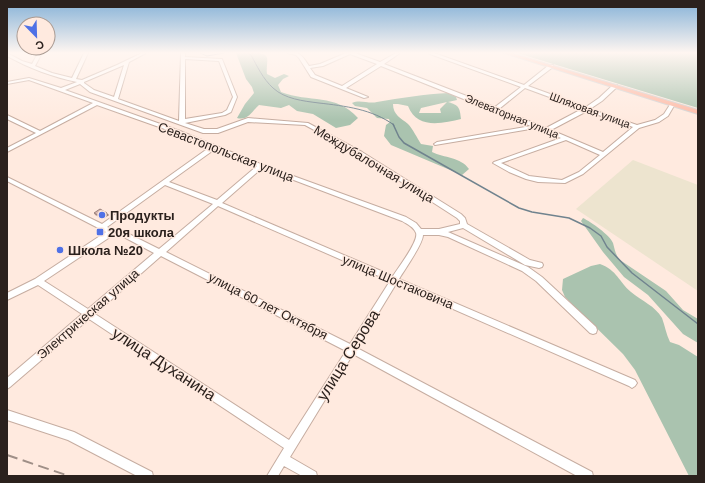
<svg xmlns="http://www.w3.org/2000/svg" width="705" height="483" font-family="Helvetica,sans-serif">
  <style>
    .industrial { fill: #ede4cf }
    .green { fill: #aac3af; fill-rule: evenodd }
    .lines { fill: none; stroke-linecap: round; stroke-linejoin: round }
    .stream-far1 { stroke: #70838e; stroke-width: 1 }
    .stream { stroke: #70838e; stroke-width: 1.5 }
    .minor-casing { stroke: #c6ada1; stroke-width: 2 }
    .major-casing { stroke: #d5d3d2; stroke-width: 2 }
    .minor { fill: #fff; fill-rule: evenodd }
    .major { fill: #fdbaa6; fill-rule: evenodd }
    .rail { stroke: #9f8f87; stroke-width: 2; stroke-dasharray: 11 5.5; stroke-linecap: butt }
    .wall { fill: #bb9e98 }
    .shaded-wall { fill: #99817c }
    .building { fill: #dab8b1; stroke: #99817c }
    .poi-dot { fill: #4f71e6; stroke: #ffeadf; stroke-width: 1.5 }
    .labels { text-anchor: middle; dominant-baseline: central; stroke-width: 3; stroke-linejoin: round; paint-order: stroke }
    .far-street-label { font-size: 11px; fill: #2b211d; stroke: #ffeadf }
    .street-label { font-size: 13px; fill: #2b211d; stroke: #ffeadf }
    .poi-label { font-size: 13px; font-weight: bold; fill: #2b211d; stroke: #ffeadf; text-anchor: start }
    .near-street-label { font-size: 16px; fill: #2b211d; stroke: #ffeadf }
  </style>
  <rect width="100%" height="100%" fill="#ffeadf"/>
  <path class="industrial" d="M633,160L698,185V291L576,209Z"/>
  <path class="green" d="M236,53C242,53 266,50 267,58C268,61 266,69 267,74L275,78L284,74L289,76L283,79L278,85L281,92C309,103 336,93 358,118L350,125L336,128L313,114L297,111L289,105L281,108L259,105C252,111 248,121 237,118L245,104L254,93L252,87L246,79Z
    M517,53H698V108Z
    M449,93L456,97L457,100L448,102C459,105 460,108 461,119C443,123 417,130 408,106L398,104H393C393,115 401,118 408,124C413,129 417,138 421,144L433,146L432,152C444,158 461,157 469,169L462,175L391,145L384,136L386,125L390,122L389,119L377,118L367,108L355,106L352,103C360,99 368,104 377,102C401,98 424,94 449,93ZM447,102L440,109L441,113H419L421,108Z
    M583,218C591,222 610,235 613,243C615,250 615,254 620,260L666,291L683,310L698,319V343L683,334L648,295L624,277L603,252L581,221Z
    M600,264C617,270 619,282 631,292C642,301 655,306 662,318C665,326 666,334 670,342L679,345L698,357V476H689L635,370L623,354L565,297L562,290L563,279L591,266Z"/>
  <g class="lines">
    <path class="stream-far1" d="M200,53L207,56L224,53
      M248,53L251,55C257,66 263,79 273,88C285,99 303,101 319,103C345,106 372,109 394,125"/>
    <path class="stream" d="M393,124L399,137L404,143L519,208L532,212L569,218L590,228L601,236L607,247L632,273L698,324"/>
    <defs>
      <path id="minor" d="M7,53L22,61L32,64L38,53H42L35,66L52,73L72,78L84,53H88L76,79L82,80L117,65L142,53H146L129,62L118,99L179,121L181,53H185V57L222,59L237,97L231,112L225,115L185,123L204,129H217L248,118L308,123L362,152L461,214L465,218L467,224L530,260L542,263L543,265L542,267L539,268L525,265L463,228L448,232L528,267L542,277L596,327L597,330L596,333L593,334L590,333L536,281L522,271L448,237L439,235H423C423,244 405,269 399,279L635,380L637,383L635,386L632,388L629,386L396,284L357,348L592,472L593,476H577L353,354L290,457L316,472L317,476H302L284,466L278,476H267L284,448L89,319L10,387L7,389V378L82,314L38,285L7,300V293L35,279L106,232L7,181V177L102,224L210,147L176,133L97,105L7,152V148L36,133L7,119V115L40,131L93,103L29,80L7,84V82L29,78L61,88L77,82C53,77 29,68 7,56ZM185,59L219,61L233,97L227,110L222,113L185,119ZM124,65L114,97L94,90L84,83V82ZM80,84L90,92L203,133H218L248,122L305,125L358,154L457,218L460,221V224L439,229H421L416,223L406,217L263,165L180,131L65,90ZM215,149L257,166L217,200L169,182ZM262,168L402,221C407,224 414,227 416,233C419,241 398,268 393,276L222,203ZM165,185L213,204L159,249L123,231L113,230L107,227ZM218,206L390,281L350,344L166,252ZM113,235H120L154,253L88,309L44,281ZM161,256L346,351L289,440L95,314Z
        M288,53C301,52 302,56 309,66L320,64L346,53H355L380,62L396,53H400L384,64L495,107L521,87L430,54L429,53H434L524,85L549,65H553V67L528,86L586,107L599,98L613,85H617V87L602,101L590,109L637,125L655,120L664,114L671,103L675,104L668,116L659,122L639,128L583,174L565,183L538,182L526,179L509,172L493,163L494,162L561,138L536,128L435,145L434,144L437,142L531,126L381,66L346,88L368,97L364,98L311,77L299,58L296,55ZM350,54L377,64L342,86L315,75L310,68L323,66ZM525,88L582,109L546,128L499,109ZM587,111L633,127L603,152L551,130ZM566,140L600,155L579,172L562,180L529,176L501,163Z
        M7,410L74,432L152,472L153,476H137L68,440L7,420Z"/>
      <path id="major" d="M504,53H511L698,110V114Z"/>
    </defs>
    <use href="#minor" class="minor-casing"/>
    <use href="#major" class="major-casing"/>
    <use href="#minor" class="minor"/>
    <use href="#major" class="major"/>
    <path class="rail" d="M7,455L69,476"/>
  </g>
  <path class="wall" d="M94,213L109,215L103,219L95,215Z"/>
  <path class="shaded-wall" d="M107,213L109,215L103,219L102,217Z"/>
  <path class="building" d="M100,209L107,213L102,217L94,213Z"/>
  <linearGradient id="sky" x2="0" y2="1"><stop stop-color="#84b1d7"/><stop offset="0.44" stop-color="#fff6f1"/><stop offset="1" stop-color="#fff6f1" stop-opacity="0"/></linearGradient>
  <rect width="705" height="120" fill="url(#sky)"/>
  <g class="poi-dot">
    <circle cx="102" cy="215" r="4"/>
    <rect x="96" y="228" width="8" height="8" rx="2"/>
    <circle cx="60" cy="250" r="4"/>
  </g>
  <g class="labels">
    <g class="far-street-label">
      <text transform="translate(590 110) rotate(20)">Шляховая улица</text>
      <text transform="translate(512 116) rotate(22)">Элеваторная улица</text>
    </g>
    <g class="street-label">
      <text transform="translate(226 152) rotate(21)">Севастопольская улица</text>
      <text transform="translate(374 164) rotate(31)">Междубалочная улица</text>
      <text transform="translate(398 282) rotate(23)">улица Шостаковича</text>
      <text transform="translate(268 306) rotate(27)">улица 60 лет Октября</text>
      <text transform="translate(88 314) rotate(-41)">Электрическая улица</text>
    </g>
    <g class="poi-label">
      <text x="110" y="215">Продукты</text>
      <text x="108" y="232">20я школа</text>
      <text x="68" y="250">Школа №20</text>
    </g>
    <g class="near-street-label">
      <text transform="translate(348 355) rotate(-58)">улица Серова</text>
      <text transform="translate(164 364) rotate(33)">улица Духанина</text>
    </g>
  </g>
  <rect width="705" height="483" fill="none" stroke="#2b211d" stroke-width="16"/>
  <g transform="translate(36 36) rotate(157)"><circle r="19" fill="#ffeadf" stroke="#aa9a91"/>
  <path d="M0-3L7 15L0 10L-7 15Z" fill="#4f71e6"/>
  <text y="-6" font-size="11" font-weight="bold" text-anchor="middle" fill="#2b211d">С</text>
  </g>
</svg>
